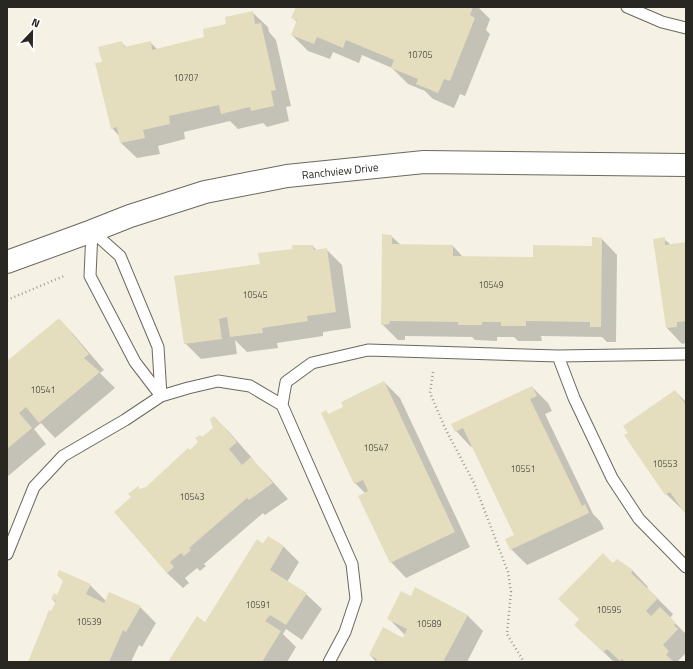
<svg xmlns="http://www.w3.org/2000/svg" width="693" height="669" font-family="'Titillium Web',sans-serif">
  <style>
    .shadow { fill: #0003 }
    .building { fill: #e4debf }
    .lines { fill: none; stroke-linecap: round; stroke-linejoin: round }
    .service-casing { stroke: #6b695d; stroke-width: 13 }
    .tertiary-casing { stroke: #6b695d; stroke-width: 24 }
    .path { stroke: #9f9c93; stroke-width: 2.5; stroke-dasharray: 1 3; stroke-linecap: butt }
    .service { stroke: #fff; stroke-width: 11 }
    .tertiary { stroke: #fff; stroke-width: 22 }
    .labels { text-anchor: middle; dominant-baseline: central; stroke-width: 3; stroke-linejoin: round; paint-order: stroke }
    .number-label { font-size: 9px; fill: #575549 }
    .street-label { font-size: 11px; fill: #282722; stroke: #fff }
  </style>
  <rect width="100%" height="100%" fill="#f5f2e5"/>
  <path class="shadow" d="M297,7H478L490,19L486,30L490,34L465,96L460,94L454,108L433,99L425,91L408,84L392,68L362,55L359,63L333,52L330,59L308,51L292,35L297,22L292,17Z
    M252,12L268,27L269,32L276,40L291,106L286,107L289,121L267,127L263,123L238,129L230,121L184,132L185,139L158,146L160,154L137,158L121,143L120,137L112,128L103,63L122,43L127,48L150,42L157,49L206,38L228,24Z
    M391,236L401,245L453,246L463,257L534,258L593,247L602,239L617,255L616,342H607L602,337L541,336L542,341H518L514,337H497V341L475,340L472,337L405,336V340H398L382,324Z
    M664,239L671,245L686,243V343L682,344L667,328Z
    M313,246L317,251L326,249L342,265L351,328L323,332V336L277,343L278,348L247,352L235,340L237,354L201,359L185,343L261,265Z
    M59,319L74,335L104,370L100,373L115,388L55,438L41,423L34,429L46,444L7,477V362Z
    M384,382L400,398L470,547L406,578L391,562L366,494L355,483L326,412L329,415L345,408Z
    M532,387L548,403L552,411L545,414L593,514L600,521L604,529L527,565L511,549L515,535L473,446L471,447L456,431Z
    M675,391L686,402V513L666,494Z
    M214,417L230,433L252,458L251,459L266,474L288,499L265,515L263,513L204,564L206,566L200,571L197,568L185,578L189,583L183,588L167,573L115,512L140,490L146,488L190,451L214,428Z
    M268,537L284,547L299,562L287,582L306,594L322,609L302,640L286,629L283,634L296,647L287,662H169L206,623Z
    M617,560L633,571L648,587L647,588L673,614L670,618L686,634V653L678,661L679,662H614L591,640L580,619L613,564Z
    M90,585L106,601L140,607L156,623L142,647L139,645L131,662H29L56,603L52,599Z
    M411,597L467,615L483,631L467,662H376L370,655L403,639L405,635L388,618Z"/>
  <path class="building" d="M296,7H473L470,15L475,18L450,81L444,79L438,93L416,84L418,79L391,68L394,60L346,40L343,48L317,37L314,44L291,35L297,20L291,18Z
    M253,11L255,24L261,23L276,90L271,91L274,106L251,111L250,107L221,114L219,105L169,116L170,124L143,130L145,138L120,143L117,127L111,129L95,63L102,62L98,47L122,41L124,47L151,41L152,50L204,37L203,29L226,24L225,17Z
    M382,234L392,235V244L453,245V256L533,257V245L592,246V237L602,238L601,327H590V322L526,321V326H501V322H482V325H458V322L390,321L389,324L381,325Z
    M665,237V245L686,242V321L677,322V327L666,328L653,239Z
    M292,245H313L314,250L327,248L336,312L307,316L308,321L262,328L263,333L230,337L227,317L219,319L222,339L184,344L174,276L260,264L258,253L292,249Z
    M59,318L89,354L84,358L100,372L39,423L26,407L19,413L32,428L7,449V361Z
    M384,381L455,532L390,563L358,496L368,491L363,480L354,484L321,413L326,410L328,414L343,407L341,402Z
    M532,386L537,396L530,399L582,506L585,504L589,513L510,550L505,539L514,535L463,428L455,432L451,424Z
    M675,390L686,405V515L670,492L665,495L624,435L628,433L623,426Z
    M214,416L237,442L229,449L242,465L251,457L273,483L249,500L247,498L189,548L191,550L184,556L181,553L170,562L174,567L167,573L114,512L131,497L128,494L138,486L140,489L146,487L188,448L190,450L198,442L195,438L200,435L202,437L213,428L210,419Z
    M268,536L284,546L270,570L307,593L286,625L270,615L265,621L281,631L262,662H168L197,616L205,622L257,539L263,544Z
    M603,553L613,563L617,559L633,570L631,573L658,598L646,611L651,616L660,607L676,623L674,625L678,629L663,645L669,651L666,655L674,662H625L622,659L620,661L607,649L603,652L574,625L579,619L558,599Z
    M59,570L91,584L86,594L104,603L109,592L141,606L126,632L123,630L109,662H28L49,610L51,611L56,601L51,599L54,593L57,595L63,581L57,575Z
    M415,587L468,615L443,662H375L377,659L369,655L383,627L403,638L407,629L387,619L401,591L411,596Z"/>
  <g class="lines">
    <defs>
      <path id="service" d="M627,7L662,22L686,28
        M92,231L120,256L158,347L161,396L135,362L90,276Z
        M558,356L574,398L612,478L639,519L686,567
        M282,405L286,382L312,363L368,350L558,356L686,354
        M7,554L34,487L63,456L125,420L161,396L188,388L218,381L250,386L282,405L352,564L356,599L345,632L329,662"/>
      <path id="tertiary" d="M7,262L92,231L130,216L205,192L287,176L424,162L686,165"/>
    </defs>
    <use href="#service" class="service-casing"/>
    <use href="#tertiary" class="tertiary-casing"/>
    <path class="path" d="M7,300L64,276
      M433,372L430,393L445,428L474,483L508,572L511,592L507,634L524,662"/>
    <use href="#service" class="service"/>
    <use href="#tertiary" class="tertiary"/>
  </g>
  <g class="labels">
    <g class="number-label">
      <text x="420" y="54">10705</text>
      <text x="186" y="77">10707</text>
      <text x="491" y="284">10549</text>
      <text x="255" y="294">10545</text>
      <text x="43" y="389">10541</text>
      <text x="376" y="447">10547</text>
      <text x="665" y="463">10553</text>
      <text x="523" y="468">10551</text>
      <text x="192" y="496">10543</text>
      <text x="258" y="604">10591</text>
      <text x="609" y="609">10595</text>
      <text x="89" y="621">10539</text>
      <text x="429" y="623">10589</text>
    </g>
    <g class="street-label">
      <text transform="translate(340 171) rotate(-6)">Ranchview Drive</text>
    </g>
  </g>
  <rect width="693" height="669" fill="none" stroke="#282722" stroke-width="16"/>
  <g transform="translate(32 32) rotate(22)" stroke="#ffffff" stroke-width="3" paint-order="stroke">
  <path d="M0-3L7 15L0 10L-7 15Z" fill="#282722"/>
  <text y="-6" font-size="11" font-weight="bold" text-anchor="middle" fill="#282722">N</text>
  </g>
</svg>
